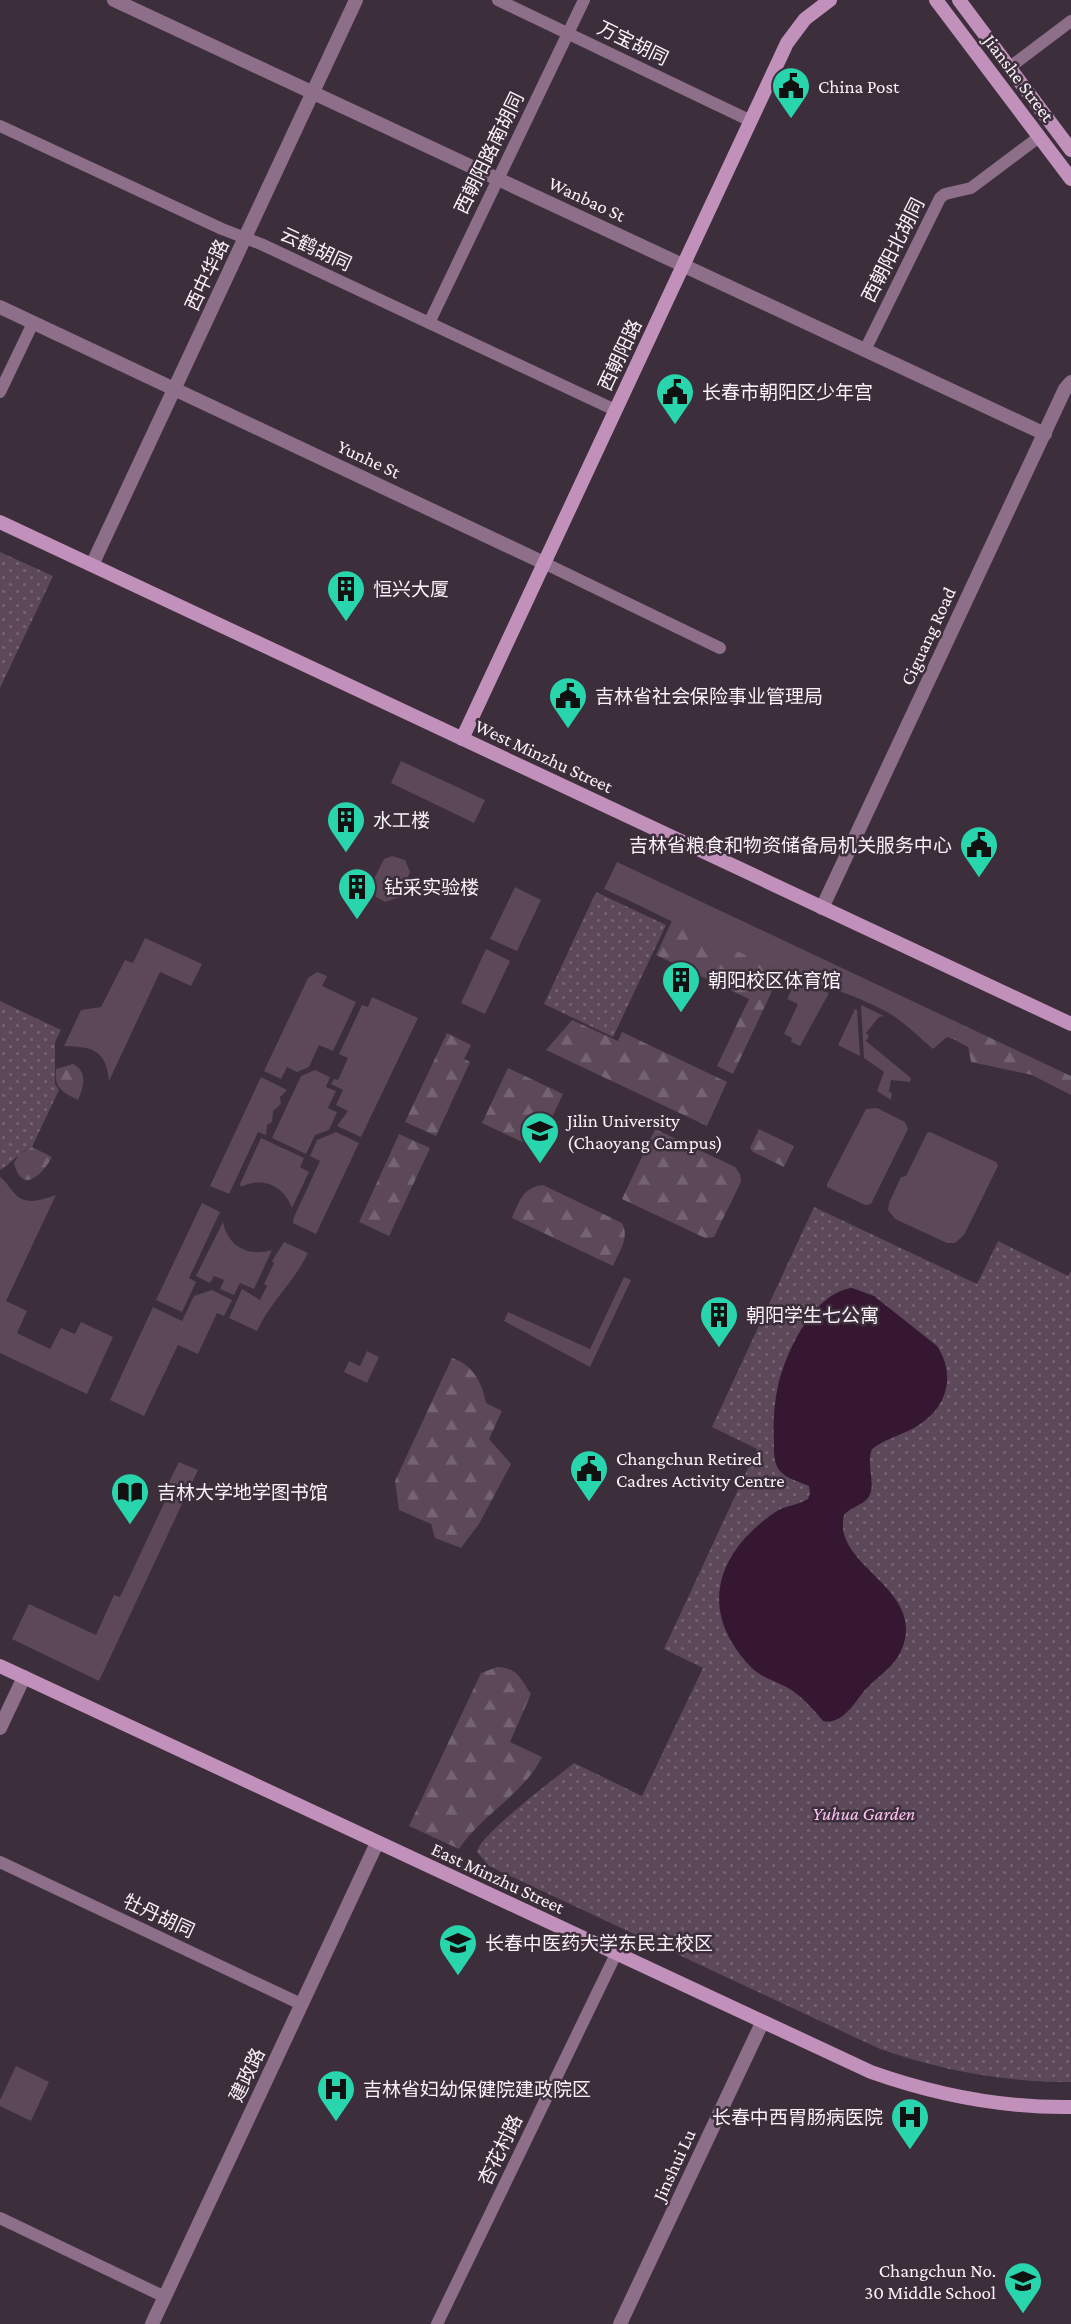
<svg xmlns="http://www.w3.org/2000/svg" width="1071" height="2324" font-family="'Crimson Pro','Noto Sans SC',serif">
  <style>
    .grass { fill: #5c4859 }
    .forest { fill: url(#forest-firs) }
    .park { fill: url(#park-dots) }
    .water { fill: #351732 }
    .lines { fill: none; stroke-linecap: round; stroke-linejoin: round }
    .minor { stroke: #8e6f8a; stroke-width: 12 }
    .tertiary { stroke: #8e6f8a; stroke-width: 14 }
    .secondary { stroke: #c190bb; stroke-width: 14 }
    .labels { text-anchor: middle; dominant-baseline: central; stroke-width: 5; stroke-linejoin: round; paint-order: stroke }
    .street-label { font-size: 19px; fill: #f9f1f8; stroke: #3c2e3a }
    .poi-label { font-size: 19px; fill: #f9f1f8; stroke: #3c2e3a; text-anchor: start }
    .park-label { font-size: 19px; font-style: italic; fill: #fcc2f4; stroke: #3c2e3a }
  </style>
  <defs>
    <pattern id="forest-firs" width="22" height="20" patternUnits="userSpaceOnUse" patternTransform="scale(1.75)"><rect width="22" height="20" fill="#5c4859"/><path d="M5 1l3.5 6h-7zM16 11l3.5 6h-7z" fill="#746372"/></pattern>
    <pattern id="park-dots" width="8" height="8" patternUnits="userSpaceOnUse" patternTransform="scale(1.75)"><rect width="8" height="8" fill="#5c4859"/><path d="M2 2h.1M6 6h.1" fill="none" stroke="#746372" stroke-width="1.8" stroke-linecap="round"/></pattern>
  </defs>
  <rect width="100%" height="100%" fill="#3c2e3a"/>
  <path class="grass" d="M401,761L485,800L474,823L391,783Z
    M392,856L405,860L410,872L399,897L385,902L376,897L371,885L384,859Z
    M617,862L961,1024L953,1039L947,1037L933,1049C920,1038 906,1024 892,1015C853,992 810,983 769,966C713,943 659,914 604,889Z
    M515,887L541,900L517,951L490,939Z
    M145,938L202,964L191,986L160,972L109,1081C106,1049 92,1047 64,1046L81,1010L101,1007L125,960L133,963Z
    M486,949L510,961L485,1014L461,1003Z
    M317,972L327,976L322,986L356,1002L333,1051L319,1045L309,1067L297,1072L287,1067L281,1079L264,1071L308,978Z
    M795,982L829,993L800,1046L791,1042L792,1038L784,1034L798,1004L787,999Z
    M372,997L418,1018L361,1137L337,1126L348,1111L336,1105L343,1090L331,1084L334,1079L338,1080L348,1058L339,1054L362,1005L368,1007Z
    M861,1005L884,1016L879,1017L866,1033L869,1036L866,1041L911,1078L910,1082L891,1080L889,1092L892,1093L891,1100L877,1091L884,1072L864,1058Z
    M855,1009L857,1010L860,1056L838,1045Z
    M315,1070L330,1077L326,1087L336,1091L328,1108L337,1112L329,1130L315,1135L306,1154L272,1138L301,1076Z
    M261,1077L287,1090L280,1097L281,1104L273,1111L272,1122L267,1125L266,1135L258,1132L229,1194L210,1186Z
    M877,1108L905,1122L908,1129L871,1204L865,1205L827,1187V1184L866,1109Z
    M336,1132L359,1143L316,1234L293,1223L294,1217L320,1161L310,1156L317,1140Z
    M930,1132L996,1162L998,1166L964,1235L955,1243H947L895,1219L888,1210L889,1203L901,1177L906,1176L927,1133Z
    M261,1138L304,1158L300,1167L309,1172L292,1208C284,1186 263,1176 241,1187L240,1184Z
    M0,1177C7,1182 10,1189 16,1195C28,1206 43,1199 56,1195L6,1301L27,1311L17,1333L50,1349L61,1328L75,1334L81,1322L113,1337L87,1394L0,1353Z
    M202,1203L220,1212L189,1278L196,1282L182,1312L156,1300Z
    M223,1222C228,1247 249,1257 272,1250L254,1289L240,1283L234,1295L220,1289L224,1280L214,1276L210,1283L196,1276Z
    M284,1242L308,1253C294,1282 271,1301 257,1331L229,1318L242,1289L260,1300L267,1286L264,1284L274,1263L272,1261Z
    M624,1277L631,1280L590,1367L504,1321L508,1312L590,1349Z
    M212,1290L232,1300L224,1316L217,1313L198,1354L178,1345L144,1416L110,1400L153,1307L182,1321L194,1296Z
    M367,1351L379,1357L367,1383L344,1372L349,1361L360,1366Z
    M179,1462L198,1470L99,1681L12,1639L29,1604L96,1635L114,1595L120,1597L168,1495L164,1492Z
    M16,2066L49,2082L31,2121L0,2106V2100Z"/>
  <path class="forest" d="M672,921L771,967L782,970L733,1074L717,1066L749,999L656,955Z
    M572,1020L618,1041L622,1032L727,1082L707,1126L546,1050Z
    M961,1024L1071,1076V1095L1032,1075L971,1062L968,1047L953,1039Z
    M447,1033L471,1045L464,1059L470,1062L436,1136L405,1122Z
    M73,1064C88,1072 84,1087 78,1100C62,1092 54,1088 56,1069Z
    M508,1068L563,1094L537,1149L482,1123Z
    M655,1129L735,1167L740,1174L741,1182L714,1237L705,1238L622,1199Z
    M759,1129L794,1146L784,1167L753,1152L750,1148Z
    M399,1134L430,1148L389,1236L359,1222Z
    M32,1147L52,1157C42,1175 22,1195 14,1163L19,1154Z
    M543,1185L622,1223C630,1238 619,1251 613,1266L512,1218C519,1202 523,1187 543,1185Z
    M452,1358C473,1365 482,1382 486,1403L502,1411L489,1439L511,1464L479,1524L461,1548L435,1538L431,1524L399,1510L395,1481Z
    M497,1667C518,1668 520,1678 531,1694L510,1742L542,1757C525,1793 482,1814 459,1849L409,1826L481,1673Z"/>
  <path class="park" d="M0,552L53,576L0,688Z
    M596,892L666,925L613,1037L544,1004Z
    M0,1001L61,1030L55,1042V1084L59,1090L32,1147C19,1151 13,1163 0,1170Z
    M814,1207L977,1284L998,1241L1068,1276L1071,1271V2082C1004,2082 943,2071 880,2049L489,1866L477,1852C479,1835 557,1777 574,1763L642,1796L703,1668L664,1649L757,1449L712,1427Z"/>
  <path class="water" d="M852,1288L874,1296L937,1346C958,1378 945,1412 912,1429C898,1436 884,1440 872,1449C865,1465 878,1487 867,1499C860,1506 850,1508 844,1515C831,1567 929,1588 901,1651C892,1670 873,1679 861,1695C852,1707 840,1725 823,1721C814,1710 804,1699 793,1691C779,1681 762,1679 751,1667C698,1612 715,1554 774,1513C784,1505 797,1506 808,1499L810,1493L809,1486C800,1482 787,1479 780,1471C773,1463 774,1450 774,1440C773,1422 774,1404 778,1386C786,1352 813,1293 852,1288Z"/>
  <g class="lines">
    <path class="minor" d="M498,0L751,121
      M1010,67L1071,21
      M0,126L222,229L261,244L615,410
      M429,323L584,0
      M865,350L940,198L945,194L971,188L1039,137
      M0,392L33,323
      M544,563L720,648
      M0,1862L301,2004
      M0,2218L165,2297
      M437,2324L616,1954"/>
    <path class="tertiary" d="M114,0L1045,434
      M0,307L544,563
      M92,565L356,0
      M822,908L1065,389L1071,382
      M0,1728L24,1677
      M152,2324L377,1843
      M620,2324L762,2023"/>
    <path class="secondary" d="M936,0L1071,179
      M959,0L1071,150
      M0,522L1071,1024
      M462,739L787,43L805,19L830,0
      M0,1666L871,2072C936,2095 1002,2108 1071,2107"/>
  </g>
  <defs>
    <symbol id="civic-pin" viewBox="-11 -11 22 30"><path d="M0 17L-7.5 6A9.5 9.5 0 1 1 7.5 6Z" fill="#28d5ad" stroke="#3c2e3a"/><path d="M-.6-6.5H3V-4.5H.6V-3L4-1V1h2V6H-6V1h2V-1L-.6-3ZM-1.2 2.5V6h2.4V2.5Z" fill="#111"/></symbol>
    <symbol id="building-pin" viewBox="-11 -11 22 30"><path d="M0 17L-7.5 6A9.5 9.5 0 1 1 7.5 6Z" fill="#28d5ad" stroke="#3c2e3a"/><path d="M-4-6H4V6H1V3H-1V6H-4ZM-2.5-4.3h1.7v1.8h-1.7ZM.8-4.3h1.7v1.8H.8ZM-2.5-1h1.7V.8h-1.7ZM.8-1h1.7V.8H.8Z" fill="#111"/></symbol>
    <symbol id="university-pin" viewBox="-11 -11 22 30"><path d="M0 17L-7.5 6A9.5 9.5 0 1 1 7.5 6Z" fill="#28d5ad" stroke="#3c2e3a"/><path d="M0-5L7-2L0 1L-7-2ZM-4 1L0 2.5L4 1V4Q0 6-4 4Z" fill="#111"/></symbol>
    <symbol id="library-pin" viewBox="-11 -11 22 30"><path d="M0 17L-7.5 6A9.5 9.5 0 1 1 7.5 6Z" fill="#28d5ad" stroke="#3c2e3a"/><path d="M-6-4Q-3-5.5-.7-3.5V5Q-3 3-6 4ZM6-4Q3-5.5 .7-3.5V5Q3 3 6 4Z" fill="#111"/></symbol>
    <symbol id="hospital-pin" viewBox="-11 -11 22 30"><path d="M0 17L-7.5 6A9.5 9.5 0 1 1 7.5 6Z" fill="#28d5ad" stroke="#3c2e3a"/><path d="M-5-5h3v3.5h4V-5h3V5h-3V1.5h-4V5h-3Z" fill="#111"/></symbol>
    <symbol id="school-pin" viewBox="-11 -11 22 30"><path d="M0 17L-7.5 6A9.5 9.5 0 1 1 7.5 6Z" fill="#28d5ad" stroke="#3c2e3a"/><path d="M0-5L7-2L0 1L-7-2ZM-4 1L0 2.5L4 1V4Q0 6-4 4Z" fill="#111"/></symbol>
  </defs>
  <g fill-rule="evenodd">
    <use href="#civic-pin" x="769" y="64" width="44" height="60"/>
    <use href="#civic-pin" x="653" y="370" width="44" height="60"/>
    <use href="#building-pin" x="324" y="567" width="44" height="60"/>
    <use href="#civic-pin" x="546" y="674" width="44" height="60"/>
    <use href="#building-pin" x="324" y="798" width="44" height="60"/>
    <use href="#civic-pin" x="957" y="823" width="44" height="60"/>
    <use href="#building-pin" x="335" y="865" width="44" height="60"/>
    <use href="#building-pin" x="659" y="958" width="44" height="60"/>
    <use href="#university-pin" x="518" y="1109" width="44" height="60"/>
    <use href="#building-pin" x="697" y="1293" width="44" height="60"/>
    <use href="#civic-pin" x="567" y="1447" width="44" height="60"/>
    <use href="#library-pin" x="108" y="1470" width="44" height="60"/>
    <use href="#university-pin" x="436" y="1921" width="44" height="60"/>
    <use href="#hospital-pin" x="314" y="2067" width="44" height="60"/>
    <use href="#hospital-pin" x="888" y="2095" width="44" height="60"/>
    <use href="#school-pin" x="1001" y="2259" width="44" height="60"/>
  </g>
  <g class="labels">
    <g class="street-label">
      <text transform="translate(633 43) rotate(26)">万宝胡同</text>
      <text transform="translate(1019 78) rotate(53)">Jianshe Street</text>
      <text transform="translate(489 153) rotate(-64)">西朝阳路南胡同</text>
      <text transform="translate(587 199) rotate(25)">Wanbao St</text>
      <text transform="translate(316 249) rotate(25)">云鹤胡同</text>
      <text transform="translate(893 250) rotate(-63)">西朝阳北胡同</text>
      <text transform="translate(207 275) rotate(-65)">西中华路</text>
      <text transform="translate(620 355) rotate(-65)">西朝阳路</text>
      <text transform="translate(369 459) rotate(25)">Yunhe St</text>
      <text transform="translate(928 636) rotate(-65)">Ciguang Road</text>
      <text transform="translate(544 756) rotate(25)">West Minzhu Street</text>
      <text transform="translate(498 1878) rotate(25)">East Minzhu Street</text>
      <text transform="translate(159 1916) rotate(25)">牡丹胡同</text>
      <text transform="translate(247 2075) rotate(-65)">建政路</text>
      <text transform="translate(500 2150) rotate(-64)">杏花村路</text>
      <text transform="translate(674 2165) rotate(-65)">Jinshui Lu</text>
    </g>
    <g class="poi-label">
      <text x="818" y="86">China Post</text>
      <text x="702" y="392">长春市朝阳区少年宫</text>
      <text x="373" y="589">恒兴大厦</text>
      <text x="595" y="696">吉林省社会保险事业管理局</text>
      <text x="373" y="820">水工楼</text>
      <text x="952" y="845" text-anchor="end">吉林省粮食和物资储备局机关服务中心</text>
      <text x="384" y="887">钻采实验楼</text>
      <text x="708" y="980">朝阳校区体育馆</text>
      <text x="567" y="1120">Jilin University<tspan x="567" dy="22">(Chaoyang Campus)</tspan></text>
      <text x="746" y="1315">朝阳学生七公寓</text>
      <text x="616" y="1458">Changchun Retired<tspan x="616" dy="22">Cadres Activity Centre</tspan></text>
      <text x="157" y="1492">吉林大学地学图书馆</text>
      <text x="485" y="1943">长春中医药大学东民主校区</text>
      <text x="363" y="2089">吉林省妇幼保健院建政院区</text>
      <text x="883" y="2117" text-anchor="end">长春中西胃肠病医院</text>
      <text x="996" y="2270" text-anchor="end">Changchun No.<tspan x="996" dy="22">30 Middle School</tspan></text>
    </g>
    <g class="park-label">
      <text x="864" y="1813">Yuhua Garden</text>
    </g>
  </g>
</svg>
